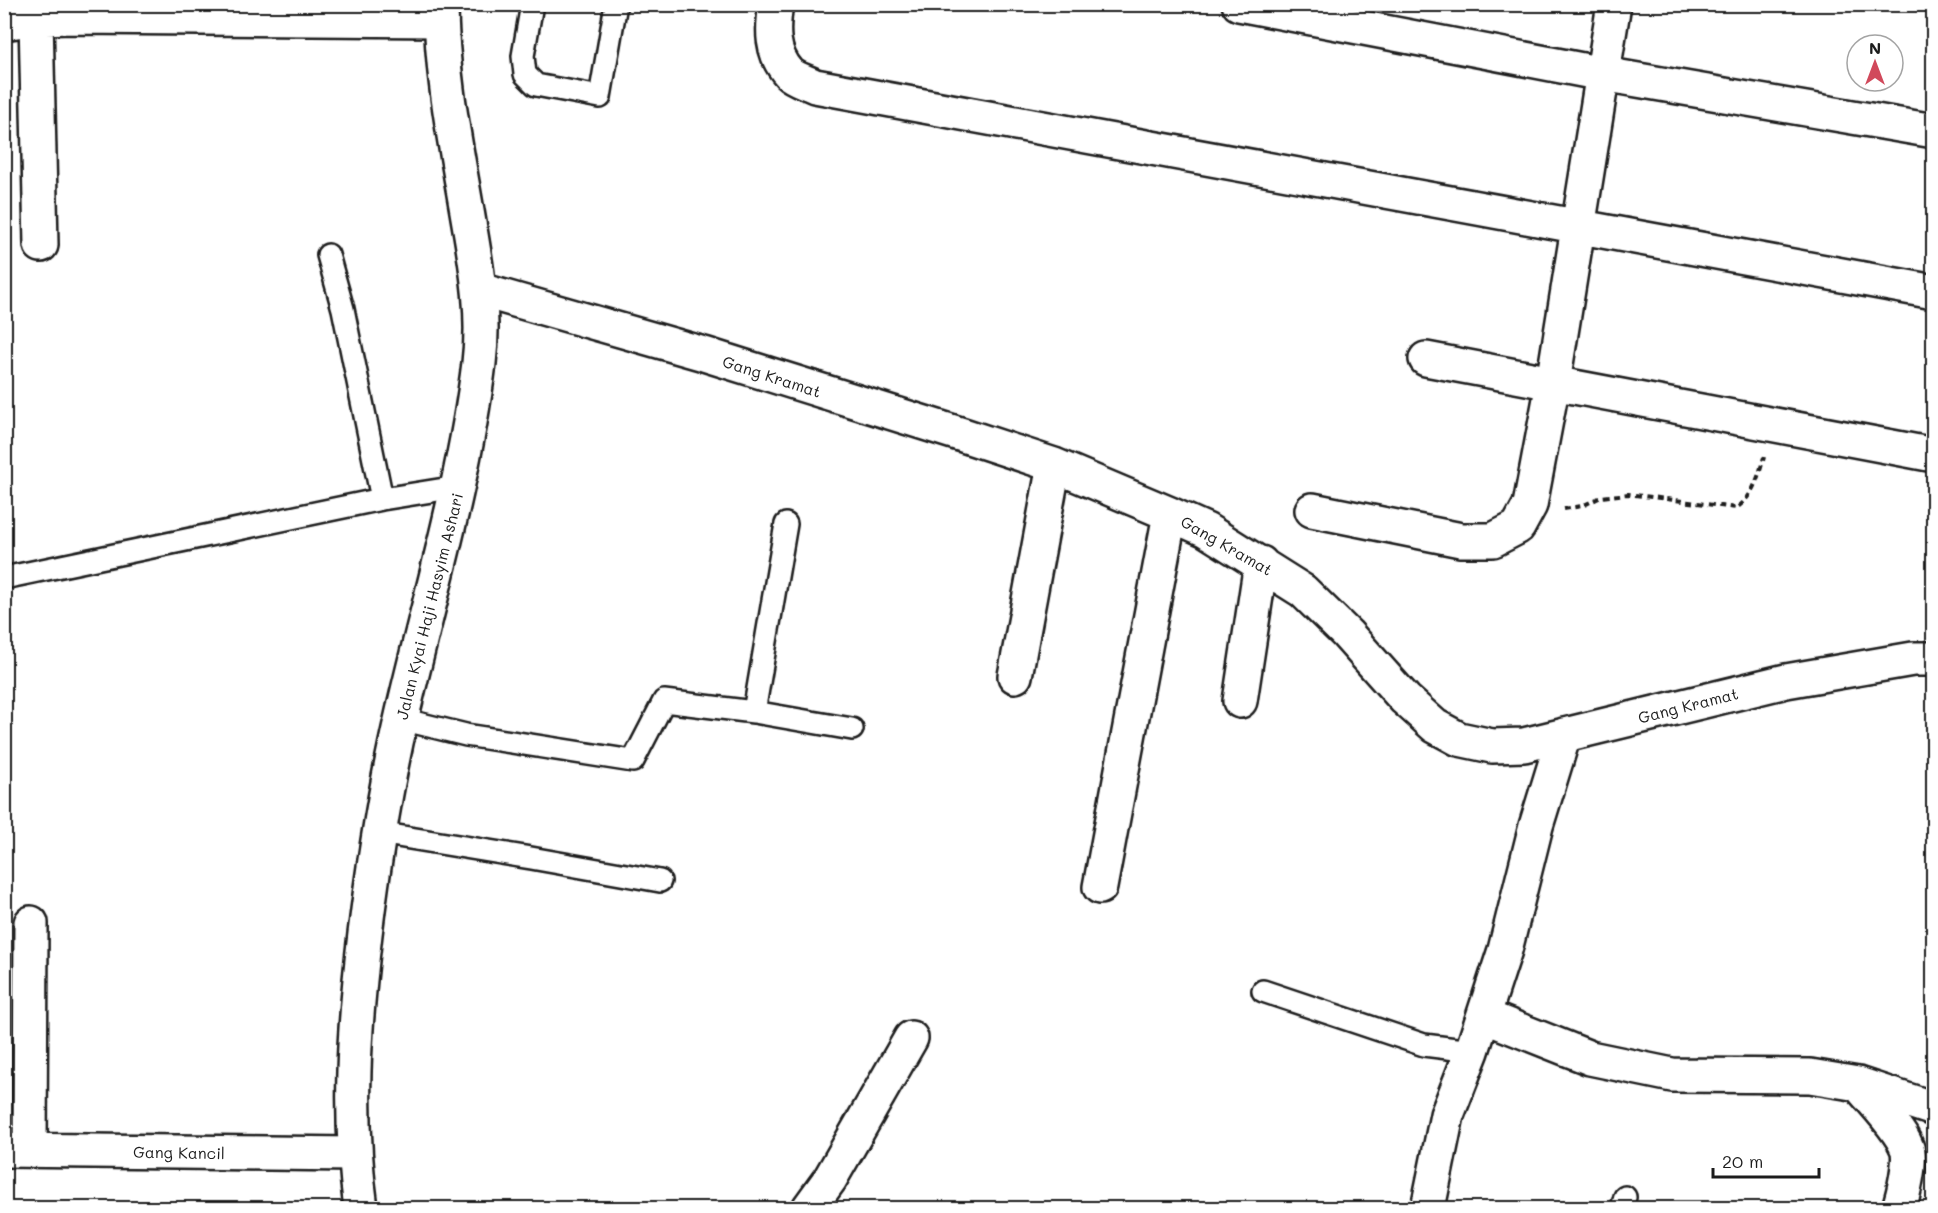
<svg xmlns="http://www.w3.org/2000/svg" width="1938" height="1213" font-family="Mali,sans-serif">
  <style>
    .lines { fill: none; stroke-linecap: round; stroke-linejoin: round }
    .service-casing { stroke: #1c1c1c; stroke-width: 26 }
    .minor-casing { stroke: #1c1c1c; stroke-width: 38 }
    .primary-casing { stroke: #1c1c1c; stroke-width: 38 }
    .path { stroke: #1c1c1c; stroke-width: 4; stroke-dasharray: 6 4.5; stroke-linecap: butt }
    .service { stroke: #fff; stroke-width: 21 }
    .minor { stroke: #fff; stroke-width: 33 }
    .primary { stroke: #fff; stroke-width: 33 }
    .labels { text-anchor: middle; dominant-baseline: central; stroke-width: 4.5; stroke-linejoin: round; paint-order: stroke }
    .street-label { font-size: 16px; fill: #1c1c1c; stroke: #fff }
  </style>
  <rect width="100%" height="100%" fill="#fff"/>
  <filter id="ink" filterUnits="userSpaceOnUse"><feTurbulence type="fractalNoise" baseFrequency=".0167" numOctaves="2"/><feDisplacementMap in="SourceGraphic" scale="12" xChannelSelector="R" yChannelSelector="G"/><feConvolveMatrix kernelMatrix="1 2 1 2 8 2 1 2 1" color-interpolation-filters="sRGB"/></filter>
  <g filter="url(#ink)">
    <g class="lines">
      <defs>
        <path id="service" d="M532,4L523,56L525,74L536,85L600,97L616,4
          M328,255L343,309L382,499
          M4,578L382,499L457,487
          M754,712L786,524
          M401,719L466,735L633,761L664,701L754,712L852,729
          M379,833L531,858L660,881
          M1263,991L1424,1045L1472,1051
          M1622,1208L1625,1197"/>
        <path id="minor" d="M776,4C772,29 771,53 789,73C795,79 807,82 815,86L1934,292
          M1239,4L1603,74L1934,131
          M36,18L41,245
          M4,23L36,18L73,17L441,20
          M480,290L704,354L963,435L1054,465L1170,514L1206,530L1303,591L1347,634L1405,699L1435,726L1459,739L1492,746L1524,745L1786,681L1913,659H1934
          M1426,359L1934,455
          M1312,510L1461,540H1493L1518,527L1530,505L1553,383L1614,4
          M1015,676L1054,465
          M1240,701L1261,563
          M1100,887L1170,514
          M1484,1016L1590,1058L1672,1075L1810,1076L1858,1084L1934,1109
          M1858,1084C1872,1100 1900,1129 1907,1148C1912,1159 1903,1196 1899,1208
          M4,1150L354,1154
          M30,1150L31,923
          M809,1208L830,1179L911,1038
          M1428,1208L1447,1115L1472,1051L1505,950L1536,826L1564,735"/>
        <path id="primary" d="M361,1208C348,1116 354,1026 365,934C374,861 385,788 402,716C429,599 464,483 479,363C485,316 477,269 469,223C457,151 441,78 441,4"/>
      </defs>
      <use href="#service" class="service-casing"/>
      <use href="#minor" class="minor-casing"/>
      <use href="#primary" class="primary-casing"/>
      <path class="path" d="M1564,509L1582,506L1601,497L1628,494L1736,508C1752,499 1759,475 1764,457"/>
      <use href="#service" class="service"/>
      <use href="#minor" class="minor"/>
      <use href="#primary" class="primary"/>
    </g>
  </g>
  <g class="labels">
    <g class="street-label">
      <text transform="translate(772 376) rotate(18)">Gang Kramat</text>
      <text transform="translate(1227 545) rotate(30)">Gang Kramat</text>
      <text transform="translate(429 606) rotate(-76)">Jalan Kyai Haji Hasyim Ashari</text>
      <text transform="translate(1688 705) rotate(-14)">Gang Kramat</text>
      <text transform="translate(179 1152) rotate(1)">Gang Kancil</text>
    </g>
  </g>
  <rect width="1938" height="1213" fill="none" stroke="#fff" stroke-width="24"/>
  <rect x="12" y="12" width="1914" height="1189" fill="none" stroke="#1c1c1c" stroke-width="2" filter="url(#ink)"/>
  <g transform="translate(1875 63)"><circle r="28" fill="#ffffff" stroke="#a4a4a4" stroke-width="1.5"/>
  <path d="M0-4.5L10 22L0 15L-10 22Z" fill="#d1495b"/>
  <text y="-9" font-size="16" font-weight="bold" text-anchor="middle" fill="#1c1c1c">N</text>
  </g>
  <path d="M1713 1168v9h106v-9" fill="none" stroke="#1c1c1c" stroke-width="3"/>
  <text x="1722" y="1168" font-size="18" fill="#1c1c1c" stroke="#ffffff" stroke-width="4.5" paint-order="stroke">20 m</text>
</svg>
